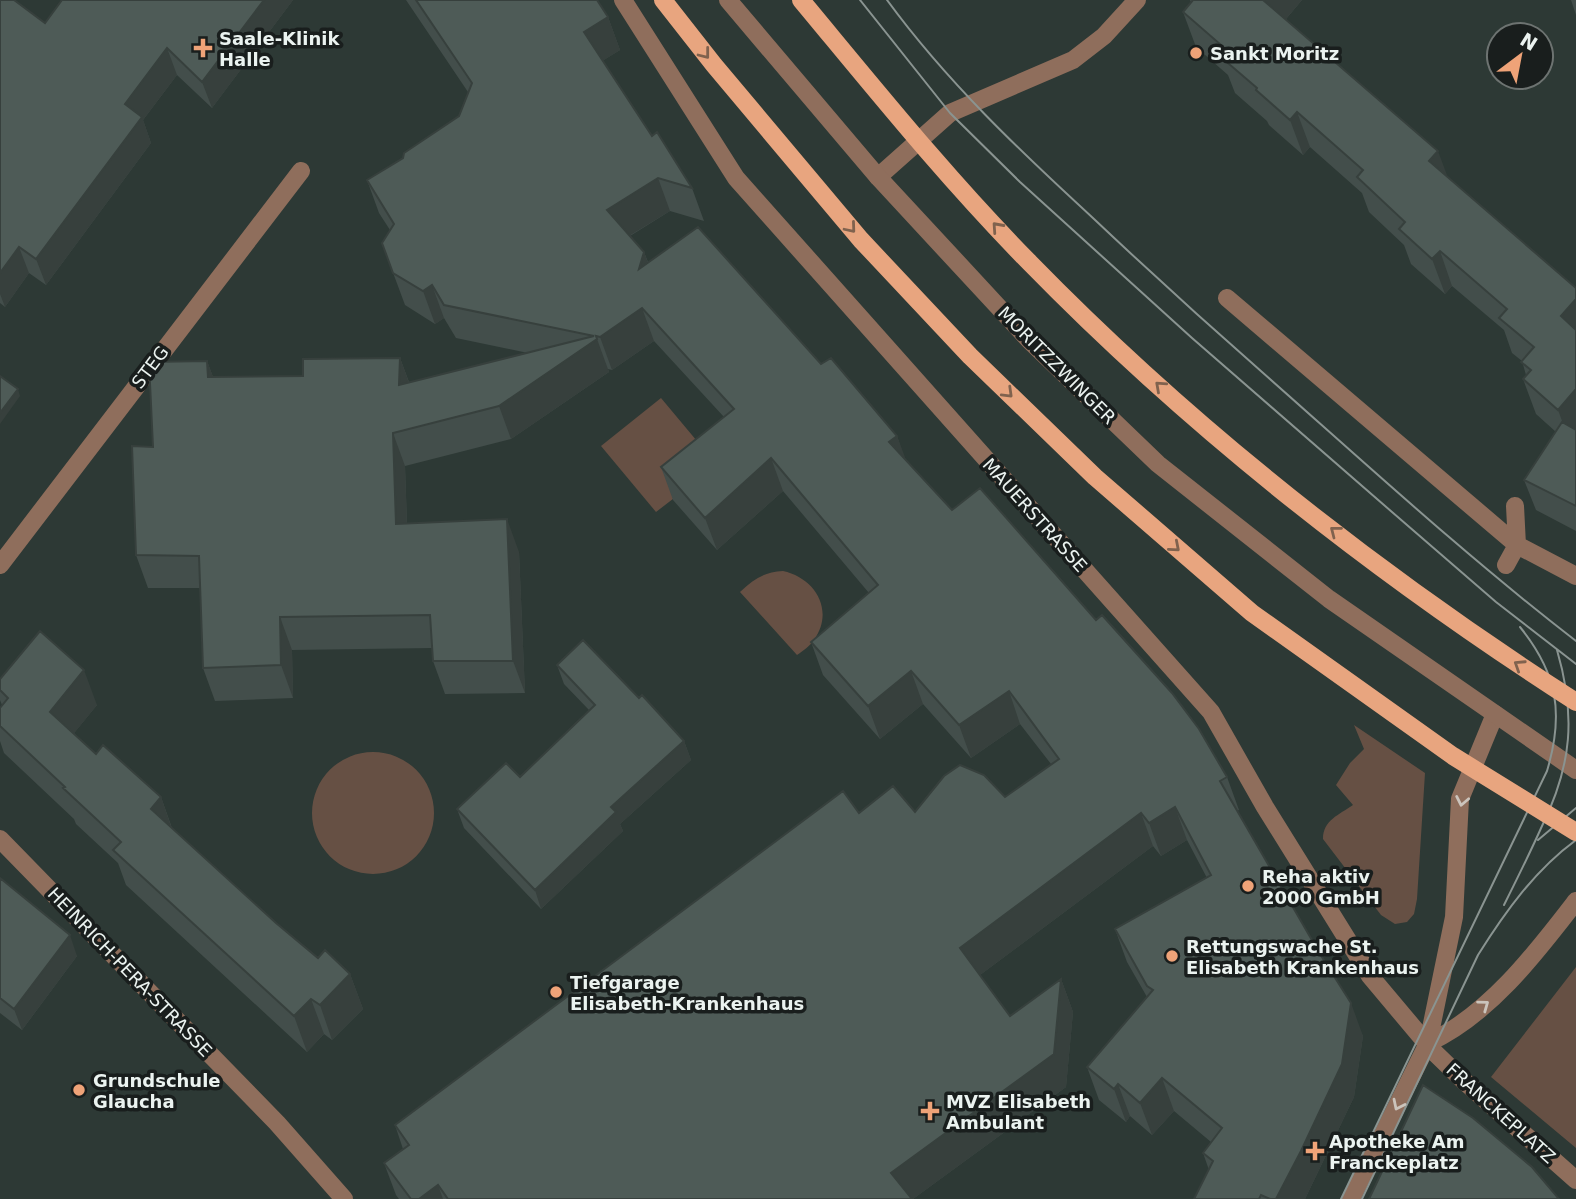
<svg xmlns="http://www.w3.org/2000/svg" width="1576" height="1199" font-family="'DejaVu Sans',sans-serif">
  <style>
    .green { fill: #665044 }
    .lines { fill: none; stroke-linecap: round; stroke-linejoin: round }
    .pedestrian { stroke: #8f6e5c; stroke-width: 18 }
    .minor { stroke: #8f6e5c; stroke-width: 18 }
    .tertiary { stroke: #8f6e5c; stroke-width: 18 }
    .tram { stroke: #8a9491; stroke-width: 2 }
    .primary-bridge { stroke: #e8a57f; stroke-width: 18 }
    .wall { fill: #434e4b }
    .shaded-wall { fill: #37403d }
    .building { fill: #4e5b57; stroke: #37403d; stroke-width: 2 }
    .oneway { stroke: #80624e }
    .oneway2 { stroke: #cbc4bc }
    .poi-dot { fill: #efa378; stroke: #191e1d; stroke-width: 2.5 }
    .labels { text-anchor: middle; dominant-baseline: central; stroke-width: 7; stroke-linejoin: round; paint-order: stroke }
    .poi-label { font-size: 18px; font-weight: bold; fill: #ebf3f0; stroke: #191e1d; text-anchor: start }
    .street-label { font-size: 18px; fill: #ebf3f0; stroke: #191e1d }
  </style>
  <rect width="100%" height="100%" fill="#2d3935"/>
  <path class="green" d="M661,398L717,465L656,512L601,446Z
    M783,571C815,578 835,610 814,640C810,646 803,651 797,655L740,592C754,579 764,572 783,571Z
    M1354,725L1425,773L1417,899L1414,914L1407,922L1395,924L1381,915L1323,839C1323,820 1339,815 1353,805L1336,785L1350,763L1364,749Z
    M312 813a61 61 0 1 1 122 0a61 61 0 1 1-122 0Z
    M1576,967V1148L1491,1077Z"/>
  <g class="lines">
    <path class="pedestrian" d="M1227,298L1517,545
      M1510,536L1517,545L1576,576
      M1506,565L1517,545L1515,506"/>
    <path class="minor" d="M623,0L736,178L1211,712L1265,807L1370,976L1433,1051L1464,1081L1576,1180
      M878,177L950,113L1073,60L1104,36L1137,0
      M0,565L301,171
      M0,839L277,1123L344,1199
      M1428,1043C1489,1015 1536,953 1576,901
      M1351,1199L1428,1043L1454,917L1460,799L1495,714"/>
    <path class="tertiary" d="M728,0L878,177L1029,340L1158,464L1329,599L1576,770"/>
    <path class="tram" d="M860,0L950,113L1020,182L1192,338L1392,512L1496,602L1576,664
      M887,0C947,82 1020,151 1094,219C1149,271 1205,322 1262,372C1365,463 1467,557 1576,641
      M1538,840L1576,808
      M1504,905C1517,879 1530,853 1542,826C1572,765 1576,715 1557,650
      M1341,1199L1547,771C1564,714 1558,674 1520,627
      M1362,1199L1478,955C1505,912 1535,870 1576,840"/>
    <path class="primary-bridge" d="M663,0L714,65L861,240L970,356L1095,477L1252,613L1453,756L1576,832
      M801,0C875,89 948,180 1030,263C1193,430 1380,576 1576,702"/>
  </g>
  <path class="wall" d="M0,0L45,23L62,0H293L212,108L177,75L143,120L151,143L46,285L29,273L5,307L0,303Z
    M406,0H597L608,17L620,50L602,61L652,136L692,188L704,221L670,211L630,236L644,252L648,262L821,364L897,436L905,460L952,510L1227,777L1239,810L1237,811L1363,1036L1354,1097L1305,1199H1194L1209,1170L1203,1153L1211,1142L1174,1111L1152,1135L1130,1116L1126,1122L1099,1100L1087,1067L1147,997L1127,962L1115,929L1207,878L1187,840L1161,856L1153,846L980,975L1010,1016L1061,979L1073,1012L1066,1087L913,1199H399L396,1195L384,1163L403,1149L395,1125L859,813L915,812L1005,797L1051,764L1020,724L971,758L923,704L880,739L823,675L811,642L869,593L783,491L717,550L673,500L661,467L724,417L654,341L612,370L608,369L609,372L511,439L405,466L407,523L519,552L525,693L445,694L433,661L432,648L292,650L293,698L215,701L203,668L200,588H148L136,555L153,447L207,361L213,377L303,376L400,358L409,382L528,353L456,338L444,318L435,324L405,305L382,243L390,230L379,213L367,180L403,158L459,116L468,92Z
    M1190,0H1302L1286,19L1447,177L1576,288V531L1536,510L1524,480L1556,432L1536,414L1523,379L1526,375L1522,361L1512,353L1504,330L1452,286L1445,294L1411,264L1404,245L1369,212L1362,193L1310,147L1303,155L1269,125L1267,121L1235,93L1228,75L1196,47L1183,12L1191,2Z
    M1571,0H1576V15Z
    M557,665L639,698L684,741L691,760L620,824L623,831L541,909L464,828L457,809L520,777L589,710L564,684Z
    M0,679L97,705L74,733L96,754L161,797L172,828L276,923L318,958L350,974L363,1009L332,1040L324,1034L307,1052L126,885L118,863L76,824L74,819L4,753L0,741V708L2,705L0,700Z
    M0,878L77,956L22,1030L0,1013Z"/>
  <path class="shaded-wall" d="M264,0H293L212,108L202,82Z
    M1262,0H1302L1274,33Z
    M608,17L620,50L596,65L584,32Z
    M167,48L177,75L143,120L151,143L46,285L36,259L125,104Z
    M1297,112L1310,147L1303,155L1290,120Z
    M1438,151L1451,186L1429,161Z
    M658,178L670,211L619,242L607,210Z
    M19,247L29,273L5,307L0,294V273Z
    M1440,251L1452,286L1445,294L1432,259Z
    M644,252L656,285L639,269Z
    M432,285L444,318L435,324L423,291Z
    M1576,299V349L1561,316Z
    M642,308L654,341L612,370L600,337Z
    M597,339L609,372L511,439L499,406Z
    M400,358L412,391L399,385Z
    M207,361L219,393L208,377Z
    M18,389L20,396L0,424V413Z
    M1576,389V439L1571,445L1558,410Z
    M393,433L405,466L408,556L396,524Z
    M897,436L909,468L889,442Z
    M771,458L783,491L717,550L705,518Z
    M507,519L519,552L525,693L513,661Z
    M280,617L292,650L293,698L281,665Z
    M84,670L97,705L63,747L50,712Z
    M911,671L923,704L880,739L868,706Z
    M1009,691L1020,724L971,758L959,725Z
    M684,741L691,760L620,824L623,831L541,909L535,890L611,807Z
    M161,797L173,832L151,809Z
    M1175,807L1187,840L1161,856L1149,823Z
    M1141,813L1153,846L972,981L960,948Z
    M70,935L77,956L22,1030L14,1009Z
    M350,974L363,1009L332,1040L320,1005Z
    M1061,979L1073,1012L1066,1087L913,1199H901L891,1173Z
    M311,999L324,1034L307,1052L294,1016Z
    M1351,1003L1363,1036L1354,1097L1305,1199H1276Z
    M1162,1078L1174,1111L1152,1135L1140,1103Z
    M1118,1084L1130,1116L1126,1122L1114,1089Z
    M438,1185L443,1199H419Z"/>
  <path class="building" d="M0,0H14L45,23L62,0H264L202,82L167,48L125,104L142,117L36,259L19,247L0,273Z
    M416,0H597L608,17L584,32L652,136L657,132L692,188L658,178L607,210L644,252L639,269L698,227L821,364L831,358L897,436L889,442L952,510L980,488L1096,620L1102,615L1172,693L1199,729L1227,777L1220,781L1320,954L1351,1003L1342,1064L1301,1151L1276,1199H1270L1261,1195L1259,1199H1194L1213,1161L1203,1153L1222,1128L1162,1078L1140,1103L1118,1084L1114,1089L1087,1067L1153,990L1147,986L1115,929L1211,875L1175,807L1149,823L1141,813L960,948L1010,1016L1061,979L1054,1054L891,1173L912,1199H448L438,1185L419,1199H411L384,1163L409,1145L395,1125L843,791L859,813L893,786L915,812L944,776L960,765L984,775L1005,797L1059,759L1009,691L959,725L911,671L868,706L811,642L878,585L771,458L705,518L661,467L734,409L642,308L600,337L596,336L597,339L499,406L393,433L396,524L507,519L513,661H433L430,615L280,617L281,665L203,668L199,556L136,555L132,446L153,447L149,362L207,361L208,377L303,376V359L400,358L399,385L594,336L444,305L432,285L423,291L393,273L382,243L394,224L367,180L403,158L404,153L459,116L472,83Z
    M1193,0H1263L1438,151L1429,161L1576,288V299L1561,316L1576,330V389L1558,410L1523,379L1531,370L1521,362L1534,347L1499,318L1507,309L1440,251L1432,259L1399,229L1405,222L1357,177L1363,170L1297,112L1290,120L1256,90L1257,88L1222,58L1228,51L1183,12Z
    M0,376L18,389L0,413Z
    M1562,422L1576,430V506L1524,480Z
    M40,631L84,670L50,712L96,754L103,745L161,797L151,809L276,923L318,958L325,950L350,974L320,1005L311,999L294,1016L113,850L121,842L63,788L65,787L0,726V708L8,698L0,690V679Z
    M583,640L639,698L642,695L684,741L611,807L616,812L535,890L457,809L506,763L520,777L595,705L557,665Z
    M0,878L70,935L14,1009L0,998Z
    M1423,1085L1473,1118L1532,1167L1559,1199H1369Z"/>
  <defs><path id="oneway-chevron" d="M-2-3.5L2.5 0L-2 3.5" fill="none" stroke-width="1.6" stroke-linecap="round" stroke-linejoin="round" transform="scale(1.75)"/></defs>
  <g class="oneway">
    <use href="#oneway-chevron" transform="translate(705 54) rotate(52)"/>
    <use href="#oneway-chevron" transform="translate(997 227) rotate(-132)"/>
    <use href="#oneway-chevron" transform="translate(851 228) rotate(50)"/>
    <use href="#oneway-chevron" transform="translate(1160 386) rotate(-138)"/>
    <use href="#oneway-chevron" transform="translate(1008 393) rotate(44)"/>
    <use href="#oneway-chevron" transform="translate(1335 531) rotate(-142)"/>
    <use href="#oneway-chevron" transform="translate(1175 547) rotate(41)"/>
    <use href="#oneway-chevron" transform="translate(1519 665) rotate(-147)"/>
  </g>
  <g class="oneway2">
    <use href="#oneway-chevron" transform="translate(1462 801) rotate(101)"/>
    <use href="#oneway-chevron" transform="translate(1484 1005) rotate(-36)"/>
    <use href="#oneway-chevron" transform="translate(1398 1105) rotate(116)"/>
  </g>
  <g class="poi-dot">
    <path d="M199.5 37.5h7v7h7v7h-7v7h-7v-7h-7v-7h7z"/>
    <circle cx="1196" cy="53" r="7"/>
    <circle cx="1248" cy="886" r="7"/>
    <circle cx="1172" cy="956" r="7"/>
    <circle cx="556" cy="992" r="7"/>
    <circle cx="79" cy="1090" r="7"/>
    <path d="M926.5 1100.5h7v7h7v7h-7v7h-7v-7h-7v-7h7z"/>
    <path d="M1311.5 1140.5h7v7h7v7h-7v7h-7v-7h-7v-7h7z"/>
  </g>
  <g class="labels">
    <g class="poi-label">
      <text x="219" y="38">Saale-Klinik<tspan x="219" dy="21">Halle</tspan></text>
      <text x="1210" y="53">Sankt Moritz</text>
      <text x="1262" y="876">Reha aktiv<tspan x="1262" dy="21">2000 GmbH</tspan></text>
      <text x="1186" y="946">Rettungswache St.<tspan x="1186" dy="21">Elisabeth Krankenhaus</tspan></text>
      <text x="570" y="982">Tiefgarage<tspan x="570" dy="21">Elisabeth-Krankenhaus</tspan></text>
      <text x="93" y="1080">Grundschule<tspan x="93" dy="21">Glaucha</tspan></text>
      <text x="946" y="1101">MVZ Elisabeth<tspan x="946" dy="21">Ambulant</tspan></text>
      <text x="1329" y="1141">Apotheke Am<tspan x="1329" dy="21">Franckeplatz</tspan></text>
    </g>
    <g class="street-label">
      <text transform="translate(1057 365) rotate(45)">MORITZZWINGER</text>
      <text transform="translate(150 367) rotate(-53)">STEG</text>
      <text transform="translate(1035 515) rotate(48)">MAUERSTRASSE</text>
      <text transform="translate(130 972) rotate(46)">HEINRICH-PERA-STRASSE</text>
      <text transform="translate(1501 1113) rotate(42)">FRANCKEPLATZ</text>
    </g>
  </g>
  <g transform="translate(1520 56) rotate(32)"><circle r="33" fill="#191e1d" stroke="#6d7371" stroke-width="2"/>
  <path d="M0-5L12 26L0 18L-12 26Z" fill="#efa378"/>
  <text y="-10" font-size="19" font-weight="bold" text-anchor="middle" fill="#ebf3f0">N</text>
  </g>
</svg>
